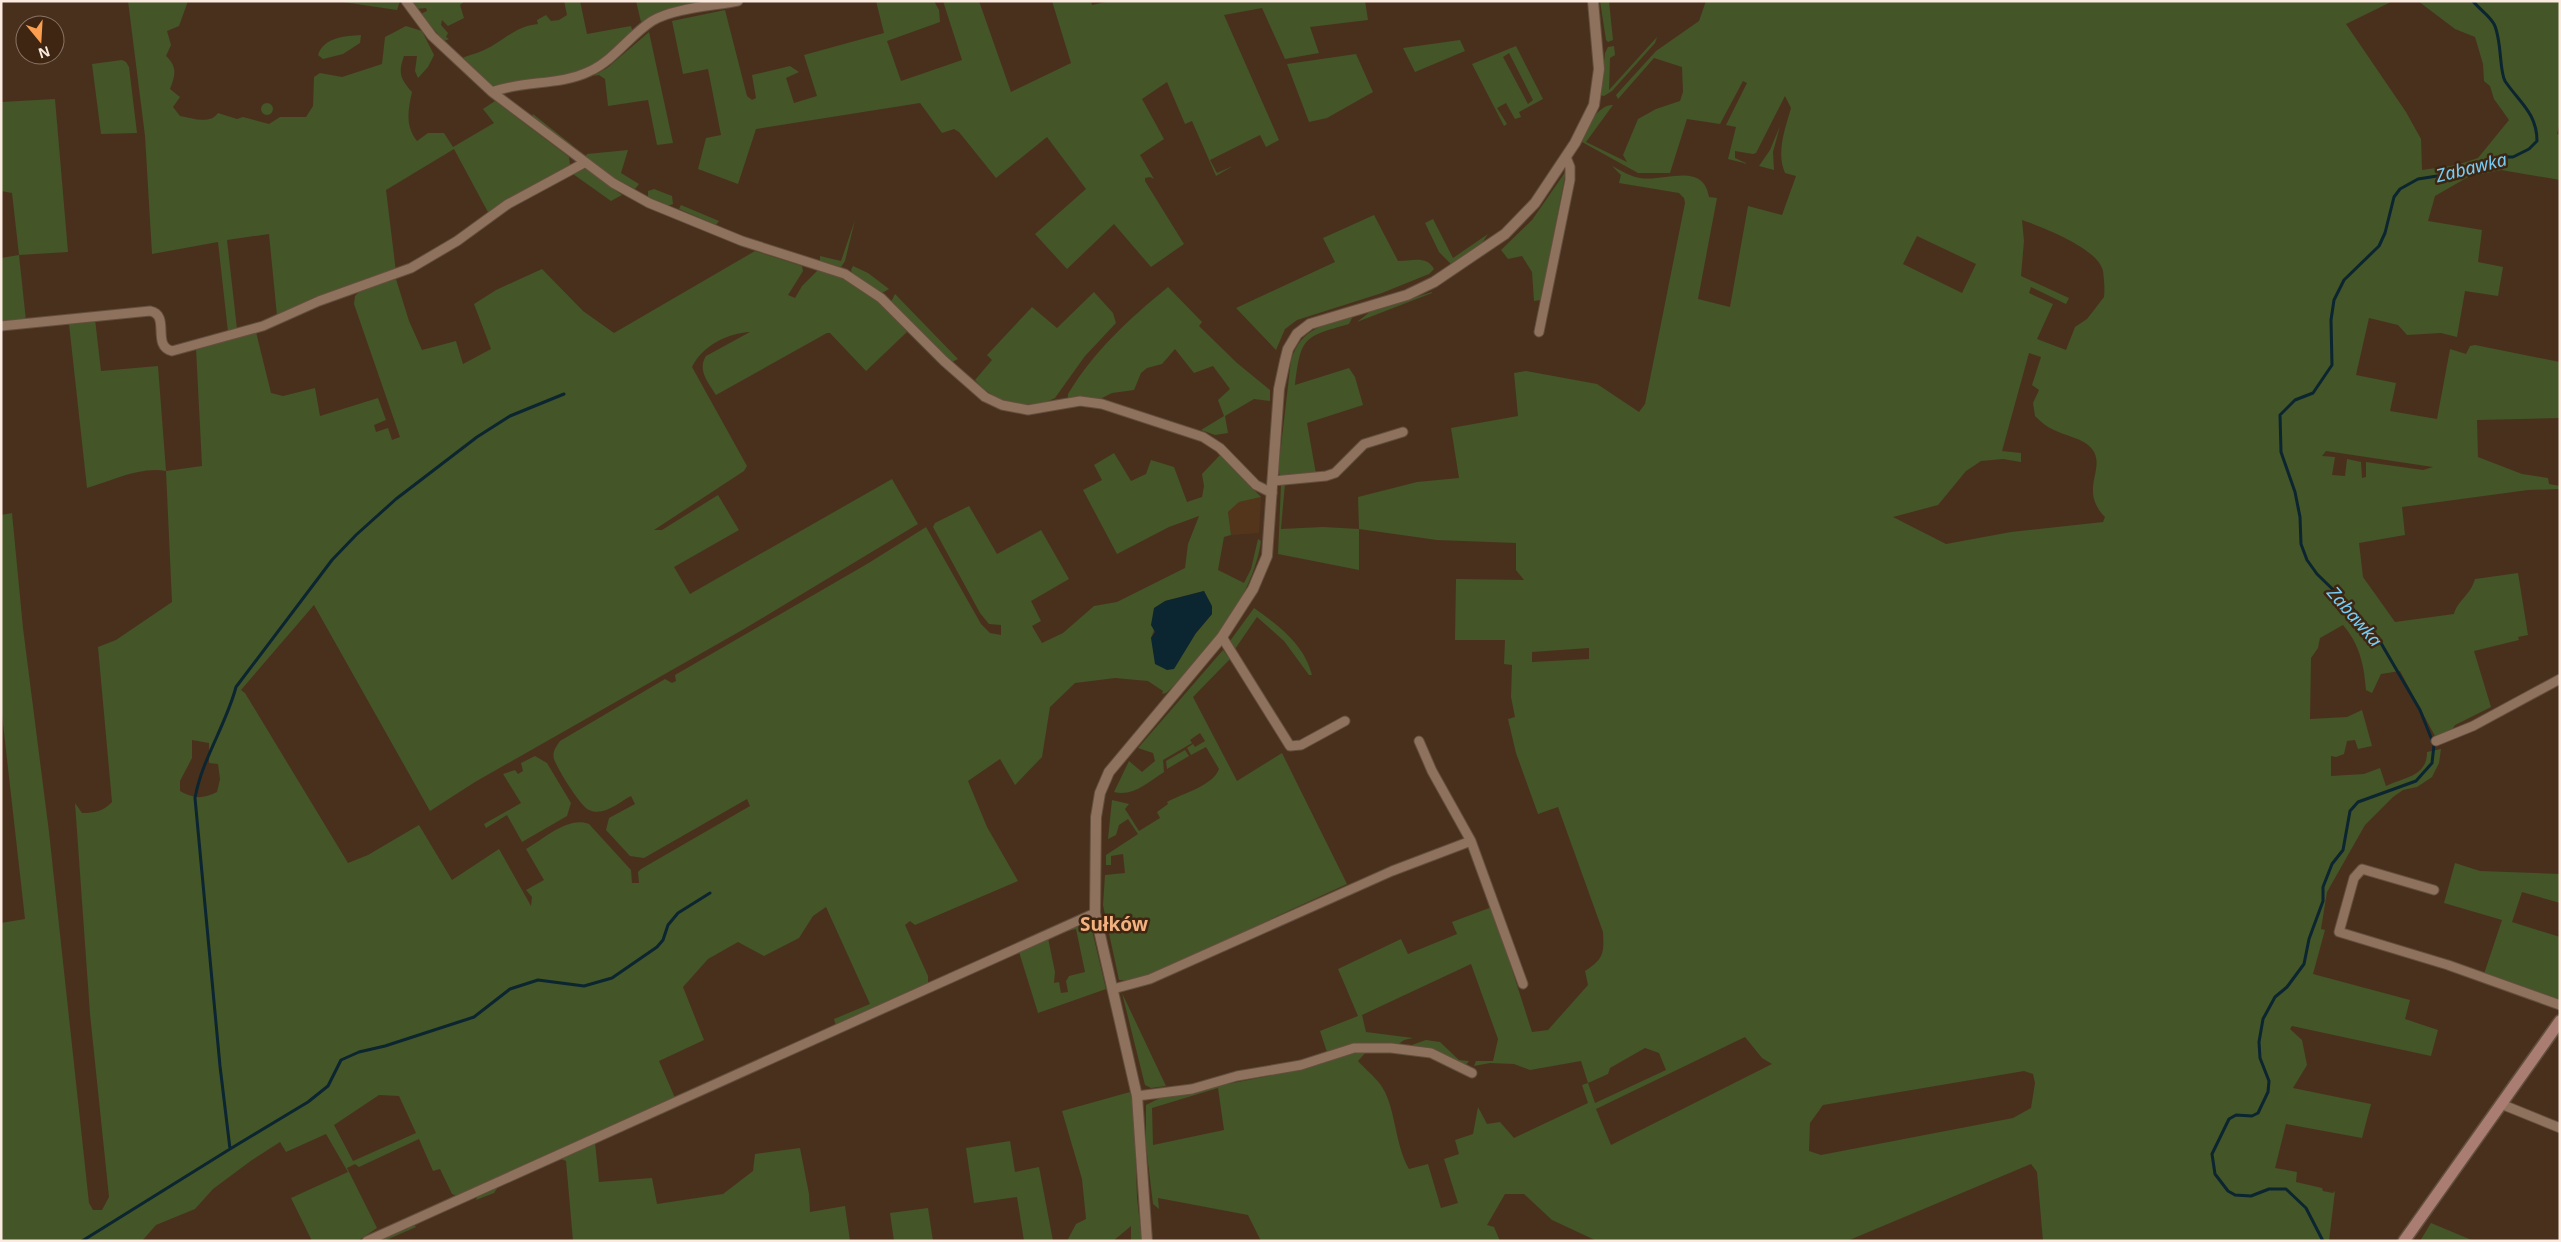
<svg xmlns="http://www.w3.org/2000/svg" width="2561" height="1242" font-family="'Noto Sans',sans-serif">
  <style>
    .built { fill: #53351c }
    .green { fill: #445527; fill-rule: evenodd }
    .water { fill: #0b2531 }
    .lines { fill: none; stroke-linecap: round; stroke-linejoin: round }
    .stream { stroke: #0b2531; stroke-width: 3 }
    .minor-casing { stroke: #634f3e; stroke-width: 11 }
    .tertiary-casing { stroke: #634f3e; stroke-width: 12 }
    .secondary-casing { stroke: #634f3e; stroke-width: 14 }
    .minor { stroke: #8f725d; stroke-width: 9 }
    .tertiary { stroke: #8f725d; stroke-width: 10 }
    .secondary { stroke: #a97d72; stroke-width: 11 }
    .labels { text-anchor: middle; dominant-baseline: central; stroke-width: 5; stroke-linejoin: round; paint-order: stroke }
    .water-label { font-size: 18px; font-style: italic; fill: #76cdf7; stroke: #3e2613 }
    .quarter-label { font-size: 19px; font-weight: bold; fill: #f2b17f; stroke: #3e2613 }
  </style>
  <rect width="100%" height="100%" fill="#49301d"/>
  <path class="built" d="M1261,497L1259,533L1231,535L1228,512L1239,502Z"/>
  <path class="green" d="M128,1H188L179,26L167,31L171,45L166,56C178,67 175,76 170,89L180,97L173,107L180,116C192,118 210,125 218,113L237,119L243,117L269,124L280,117H306L313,106L314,77L320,73L342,77L382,64L385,37L406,26L422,31L434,55L428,67L418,78L415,71L417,56H404C398,73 400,78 412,92C408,110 405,126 417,141L428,133H444L453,147L494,123L483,109L495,101L569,157L570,165L565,171L489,214L454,149L386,190L396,272L277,316L269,234L227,240L237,329L228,332L218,242L152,254L145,136Z
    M336,1H400L397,10Z
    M411,1H465L460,5L464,18L448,26L442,20L441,25L448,33L446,37L449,39L444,41L420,14L427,11L426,8L416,9Z
    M564,1H580L587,34L631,26L633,32L596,65L572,75L492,86L463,60L462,58C473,54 485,51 495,44C510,35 519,26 538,24L537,20L546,15L551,21L559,20L567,15Z
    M636,1H711L663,10L641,22Z
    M876,1H934L939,10L940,22L887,41L901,81L962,60L943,1H979L1011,92L1071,63L1052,1H1091L1092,5L1110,1H1365L1368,20L1310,27L1319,53L1285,59L1262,8L1224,15L1279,140L1266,147L1260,135L1210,160L1217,173L1233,166L1216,176L1192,121L1185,124L1167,82L1142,99L1164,139L1140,155L1154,179L1150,177L1145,178V181L1184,244L1151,267L1114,224L1067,269L1035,234L1086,189L1047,137L996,178L959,132L954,129L942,133L920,103L756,129L738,184L698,169L706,138L721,135L708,69L683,74L672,21L725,10L747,96L752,100L756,98L752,75L790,66L799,72L786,78L794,103L817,96L804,55L884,33Z
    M1600,1H1609L1613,40L1608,42L1606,40Z
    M1706,1H2393L2346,24L2406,112L2421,139L2422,170L2457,165L2478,158L2509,120L2494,99L2490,86L2484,81L2483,64L2475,37L2455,29L2418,1H2560V122L2557,134L2560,135V180L2501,170L2468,177L2435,196L2428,221L2482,230L2478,262L2503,267L2498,296L2465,291L2457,337L2441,333L2407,335L2398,325L2369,318L2356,375L2396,383L2390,411L2437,419L2450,349L2466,354L2470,346L2475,345L2560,362V418L2477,420L2478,457L2522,474L2548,478L2549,484L2560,486V489L2528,490L2402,507L2405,535L2359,543L2363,577L2395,622L2454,614C2457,601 2470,596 2475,579L2518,573L2528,635L2518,637L2519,640L2474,651L2491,707L2455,725L2450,733L2436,738L2400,671L2381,674L2372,693L2366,690C2364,665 2360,645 2343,625L2320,638L2318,648L2311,658L2310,719L2347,717L2362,710L2372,746L2358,749L2355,740L2347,741L2344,754L2336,757L2331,756V776L2364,774L2380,768L2386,786C2404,777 2427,777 2427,752L2441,749L2439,763L2432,777L2417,787L2403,790L2393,797L2365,825L2327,892L2321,929L2325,930L2313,974L2410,1000L2405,1019L2438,1030L2431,1056L2292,1026L2290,1029L2302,1040L2307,1065L2293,1088L2371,1104L2362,1138L2286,1124L2275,1168L2297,1172L2296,1182L2322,1188L2323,1191L2333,1193L2335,1191L2329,1241H2043L2037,1172L2031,1164L1847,1241H1597L1552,1220L1524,1194H1505L1487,1225L1494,1227L1500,1241H1261L1248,1215L1158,1198L1159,1209L1153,1204L1146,1146V1105L1162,1097L1298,1070L1351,1053L1367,1051L1358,1061C1365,1069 1374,1076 1380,1084C1396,1105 1394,1143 1409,1169L1428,1164L1441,1208L1458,1203L1444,1159L1459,1154L1455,1140L1473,1134L1478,1107L1487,1124L1500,1122L1514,1138L1588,1103L1582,1085L1588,1083L1581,1061L1530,1070L1514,1064L1490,1063L1474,1066L1476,1061H1493L1498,1039L1471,964L1362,1015L1366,1032L1413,1038L1404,1040L1397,1045L1366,1043L1327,1052L1320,1031L1358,1016L1338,969L1401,939L1408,954L1457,934L1452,922L1492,907L1532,1032L1548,1030L1588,985L1585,971C1604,959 1604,953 1603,932L1558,807L1538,814L1516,753L1508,719L1515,717L1511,697L1512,665L1504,664L1505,640H1455L1456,579L1524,580L1516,570V543L1437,540L1359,529V570L1278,554L1281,485L1285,483L1281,529L1323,527L1359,529L1358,497L1417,482L1459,478L1451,428L1518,416L1514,373L1526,371L1597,384L1639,412L1645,404L1685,203L1684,198L1679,193L1619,183L1621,175L1612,166C1620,170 1631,177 1640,178C1665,182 1703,161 1709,197L1717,198L1698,299L1730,307L1748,206L1782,215L1796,176L1785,173C1776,153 1785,129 1791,108L1785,96L1756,153L1753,154L1735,151V158L1748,164L1728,159L1736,127L1726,125L1747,83L1743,81L1720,124L1687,119L1670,173H1638L1582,142C1583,129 1599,104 1613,105L1586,142L1627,162L1623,155L1638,119L1656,109L1680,101L1683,92L1682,67L1654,58L1618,99L1616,95L1656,51L1699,21ZM2022,220C2042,227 2098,248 2103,271C2104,279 2105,289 2104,297L2087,319L2075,327L2066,350L2037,339L2053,304L2029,293L2031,287L2066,304L2069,298L2021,276L2024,241ZM1917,236L1976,264L1962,293L1903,264ZM2029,353L2041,357L2032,385L2039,390L2033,403L2035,416C2041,422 2047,427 2054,430C2065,436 2084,438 2092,449C2107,468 2078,490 2105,517L2103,522L2011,532L1946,544L1893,517L1938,505L1966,471L1981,461L2003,459L2021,462V453L2002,451ZM2326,451L2433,467L2423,470L2366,462V477L2362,478L2361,462L2347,459L2345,476L2332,475L2335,457L2322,456ZM1589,648V659L1532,662V652ZM1745,1037L1762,1058L1772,1064L1611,1145L1596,1109ZM1645,1048L1659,1053L1666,1070L1595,1103L1588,1083L1608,1074L1610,1068ZM2024,1071L2033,1074L2035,1083L2031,1108L2013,1118L1821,1155L1809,1151L1810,1123L1823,1105ZM1218,1088L1224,1130L1153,1145L1152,1108Z
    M649,32L673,143L657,145L648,100L608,106L605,79L599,75L593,76L607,68Z
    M361,35L360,43L343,54L323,59L318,55C324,37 345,36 361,35Z
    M1657,37L1655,43L1612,91L1604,96L1600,95L1605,53L1608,47L1614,46L1615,55L1610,58L1609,90Z
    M1460,40L1465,51L1415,72L1403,48Z
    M1516,46L1543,99L1519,112L1521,117L1515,119L1506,103L1497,108L1507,124L1504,126L1472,64ZM1509,53L1533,100L1528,104L1503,57Z
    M1356,54L1373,92L1327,118L1309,122L1287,64Z
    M122,60L126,62L129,67L137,133L101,134L92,64Z
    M55,99L68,252L19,255L26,321L1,323V258L19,255L12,193L1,191V102Z
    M261 109a6 6 0 1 1 12 0a6 6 0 1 1-12 0Z
    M533,114L572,145L570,146L532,118Z
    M1780,126L1773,152L1774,170L1759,166L1770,150Z
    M628,150L621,173L639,184L635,189L604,173L585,157L587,154Z
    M582,169H586L622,195L611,201L573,174Z
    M1566,171L1541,300L1534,301L1532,272L1522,256L1508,259L1501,250L1532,220Z
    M654,189L672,196L673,204L668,206L648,197V191Z
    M681,205L719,221L716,225L679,209Z
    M1374,215L1398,261C1411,261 1427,255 1434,269L1429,274L1382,293L1297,320L1285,329L1276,350L1236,308L1335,262L1323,238Z
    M1433,219L1453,258L1488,234L1480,246L1452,265L1439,252L1425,223Z
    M855,220L845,261L841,267L820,261V256L841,261Z
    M755,251L802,266L803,271L788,295L795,298L802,286L817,271C850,270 887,309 907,332L866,371L830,333H827L716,395C708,382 697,370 706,356L750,332C728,333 702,346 692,367L747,466L744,471L654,530H662L718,495L739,530L674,567L690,594L892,479L918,524L744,629L475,782L430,811L314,605L241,690L245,693L348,863L368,855L419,825L452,880L499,849L531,906L532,897L526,890L544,880L526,849C544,839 568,816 589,824L631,870L632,883H639L638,872L641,869L750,806L747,799L644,858L630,856L606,830L609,818L635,804L631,796C619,802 604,817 589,810C580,806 557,768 554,759C552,752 556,747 560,741L665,679L672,683L676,681L675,675L867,564L926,527L981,624L990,633L1001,635V625L989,624L980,613L933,527L935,523L969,506L997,554L1041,530L1069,579L1031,601L1041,621L1032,626L1042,643L1063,633L1094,606L1117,602L1185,568L1188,544L1199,516L1169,527L1117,554L1083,490L1102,480L1094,465L1114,453L1131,481L1146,474L1151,460L1174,467L1187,502L1202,497L1204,486L1202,474L1220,455L1261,497L1239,502L1228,512L1231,535L1224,537L1218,570L1244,583L1251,569L1258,539L1261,541C1254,594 1206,658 1166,693L1162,694L1163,691L1148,681L1115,678L1075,683L1050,707L1042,757L1015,785L1000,759L968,781L987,827L1018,881L915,925L910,921L905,925L928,976V984L836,1026L834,1019L870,1004L826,907L813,916L799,938L764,956L738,942L708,959L683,987L704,1040L659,1061L676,1100L457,1196L452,1194L440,1169L433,1171L419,1139L359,1167L355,1164L347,1168L377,1228L358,1241H312L291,1198L348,1172L326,1134L286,1152L280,1142L252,1160L213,1189L195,1209L156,1225L142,1241H1V923L25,919L1,706V515L12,513L23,628L49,832L89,1203L93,1210H102L109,1197L90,1014L75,803L82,813C94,813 104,811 112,802L98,647L116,640L172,602L166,471C141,466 111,481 87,488L69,324L95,319L101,371L158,366L166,471L202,466L196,348L256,332L271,393L283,396L315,388L320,416L378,398L386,420L374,425L376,432L388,428L392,440L400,437L354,304L355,296L363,288L396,279L409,321L422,350L456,341L463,364L491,349L474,304L496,290L542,269L583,311L614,333ZM1204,591L1212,614L1196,633L1151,638L1165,601ZM192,740L209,743V763L218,764L220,779L217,792C203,799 194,799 180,791V781L192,758ZM379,1095L399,1096L416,1133L353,1161L334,1125Z
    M853,266L868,273L889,289L882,293L853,275L851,270Z
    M1168,287L1202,322L1199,326L1237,363L1270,390V401L1254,399L1225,416L1228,433L1215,435L1201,430L1224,416L1218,400L1230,389L1213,366L1194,373L1175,349L1162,364L1147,368L1141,373L1134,390L1112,393L1100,399L1068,398V394C1095,350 1128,320 1168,287Z
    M1094,292L1113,313L1116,323L1085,356L1055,398C1028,412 993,402 975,380L992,360L987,355L1032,307L1057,328Z
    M1432,292V293L1357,322L1371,311Z
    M895,294L958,359L952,362L891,302Z
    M1353,316L1349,324C1303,337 1301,337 1295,385L1349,368L1355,377L1363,405L1307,423L1316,474L1282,478L1278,472L1291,360C1302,327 1322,326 1353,316Z
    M1254,608C1279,626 1304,644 1312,675H1309L1284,641L1257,617L1235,649L1230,641Z
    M1223,650L1230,659L1193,697L1237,781L1282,753L1347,884L1150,975L1131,981L1119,980L1103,905L1105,875L1125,873L1123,854L1111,856V865H1106V855L1138,834L1128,819L1119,825L1116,835L1108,839L1112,800L1129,804L1125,809L1139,831L1160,818L1157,812L1168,804L1167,802C1181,794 1213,786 1219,769L1206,747L1191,755L1187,748L1193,744L1195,747L1205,741L1200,733L1190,740L1192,743L1163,760L1164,772C1148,782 1133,797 1114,792L1129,761L1142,772L1155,761L1153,753L1138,748Z
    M1185,750L1189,756L1167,769L1166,761Z
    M535,756L547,763L571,803L567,816L522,842L507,815L486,828L484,824L521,803L503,774L515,770L518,774L523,771L521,763Z
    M2455,863L2480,871L2560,874V903L2522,892L2512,922L2560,937V1000L2484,974L2502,920L2444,903Z
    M1083,922L1091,926L1106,989L1038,1013L1019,952L1048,938L1055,972L1054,983L1059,982L1061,993L1068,992L1066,981L1069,976L1085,972L1076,929L1060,933Z
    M1122,993L1166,1086L1151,1088L1145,1085Z
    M1426,1040L1440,1042L1459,1060L1469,1061L1466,1065L1409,1046Z
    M1130,1092L1134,1109L1137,1198L1142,1241H1131V1226L1113,1241H1067L1076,1224L1086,1219L1082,1179L1062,1111Z
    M1010,1141L1015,1172L1039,1167L1053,1241H1024L1017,1197L974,1203L966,1148Z
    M595,1142L599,1182L652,1178L657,1204L723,1194L753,1171L755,1154L800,1148L809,1194L810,1212L845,1206L850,1241H573L566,1161L561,1159L498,1187L494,1193L476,1200L478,1195Z
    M928,1208L933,1241H894L890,1213Z
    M413,1223L416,1227L384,1241H376Z
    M2431,1223L2474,1241H2420Z"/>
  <path class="water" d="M1204,591L1212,606V614L1196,633L1174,669L1167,670L1155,664L1151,638L1155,632L1151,625L1154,608L1165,601Z"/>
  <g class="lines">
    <path class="stream" d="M230,1149L308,1102L328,1086L341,1060L359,1052L385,1046L474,1017L510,989L538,980L584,986L612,978L657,947L663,940L668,925L678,913L710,893
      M82,1241L230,1149L220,1066L195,798C202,759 226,725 236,687L332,560L356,535L396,499L477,437L510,416L564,394
      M2323,1241L2306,1208L2286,1189H2269L2251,1196L2235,1195L2228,1191L2215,1174L2212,1154L2229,1119L2236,1115L2252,1116L2258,1113L2268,1092L2269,1081L2260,1058L2259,1042L2263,1019L2275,997L2287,987L2304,964L2309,939L2323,901V887L2332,864L2343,850L2350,811L2358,802L2416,781L2432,763L2434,745L2420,710L2378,638L2352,608L2317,574L2307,560L2301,544L2300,517L2295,492L2281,452L2280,415L2295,400L2313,393L2332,365L2331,320L2334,300L2344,280L2379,246L2385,233L2394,197L2400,189L2418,179L2463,172L2499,157H2513L2529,149L2537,141C2537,113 2519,102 2505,81C2499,70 2502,40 2494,24C2489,15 2479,9 2473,1"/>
    <defs>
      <path id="minor" d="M406,1L432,36L492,92L613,183L649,203L742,241L845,274L881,298L944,361L985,397L1002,405L1028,410L1080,401L1102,404L1203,437L1220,448L1256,485L1272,493
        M492,92C523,80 560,86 590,71C614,60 630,35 652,21C673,8 714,6 738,1
        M1,326L150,311C171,315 151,346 172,351L263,326L319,301L411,268L457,241L508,204L584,163
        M1539,332L1570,180V167L1566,157
        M1273,481L1326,476L1335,473L1364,444L1403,432
        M1222,637L1290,746L1301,745L1345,721
        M1419,741L1432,771L1471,841L1523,984
        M2436,741L2473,726L2560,679
        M2434,890L2362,869L2354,878L2339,932L2448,965L2560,1005
        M1113,989L1150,979L1392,871L1471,841
        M1137,1096L1192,1089L1237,1076L1301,1065L1354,1048H1391L1431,1053L1472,1073
        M2501,1104L2560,1128
        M367,1241L1095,913"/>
      <path id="tertiary" d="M1147,1241L1137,1096L1095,913L1096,817L1100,793L1109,772L1222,637L1253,589L1267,556L1279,389L1285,361L1288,349L1297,334L1310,324L1407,295L1434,282L1505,234L1535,203L1575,143L1594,105L1599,69L1593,1"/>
      <path id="secondary" d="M2404,1241L2560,1021"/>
    </defs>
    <use href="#minor" class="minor-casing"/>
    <use href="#tertiary" class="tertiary-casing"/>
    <use href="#secondary" class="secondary-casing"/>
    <use href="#minor" class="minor"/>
    <use href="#tertiary" class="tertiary"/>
    <use href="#secondary" class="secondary"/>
  </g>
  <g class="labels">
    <g class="water-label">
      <text transform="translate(2471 167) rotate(-14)">Zabawka</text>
      <text transform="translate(2355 616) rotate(49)">Zabawka</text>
    </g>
    <g class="quarter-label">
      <text x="1114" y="924">Sułków</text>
    </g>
  </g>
  <rect width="2561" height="1242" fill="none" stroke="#faeadf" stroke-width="5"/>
  <g transform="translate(40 40) rotate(162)"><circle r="24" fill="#3e2613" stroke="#897465"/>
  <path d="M0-4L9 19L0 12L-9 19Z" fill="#fb9e50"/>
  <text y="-8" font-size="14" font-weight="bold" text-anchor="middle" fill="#faeadf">N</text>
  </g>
</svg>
